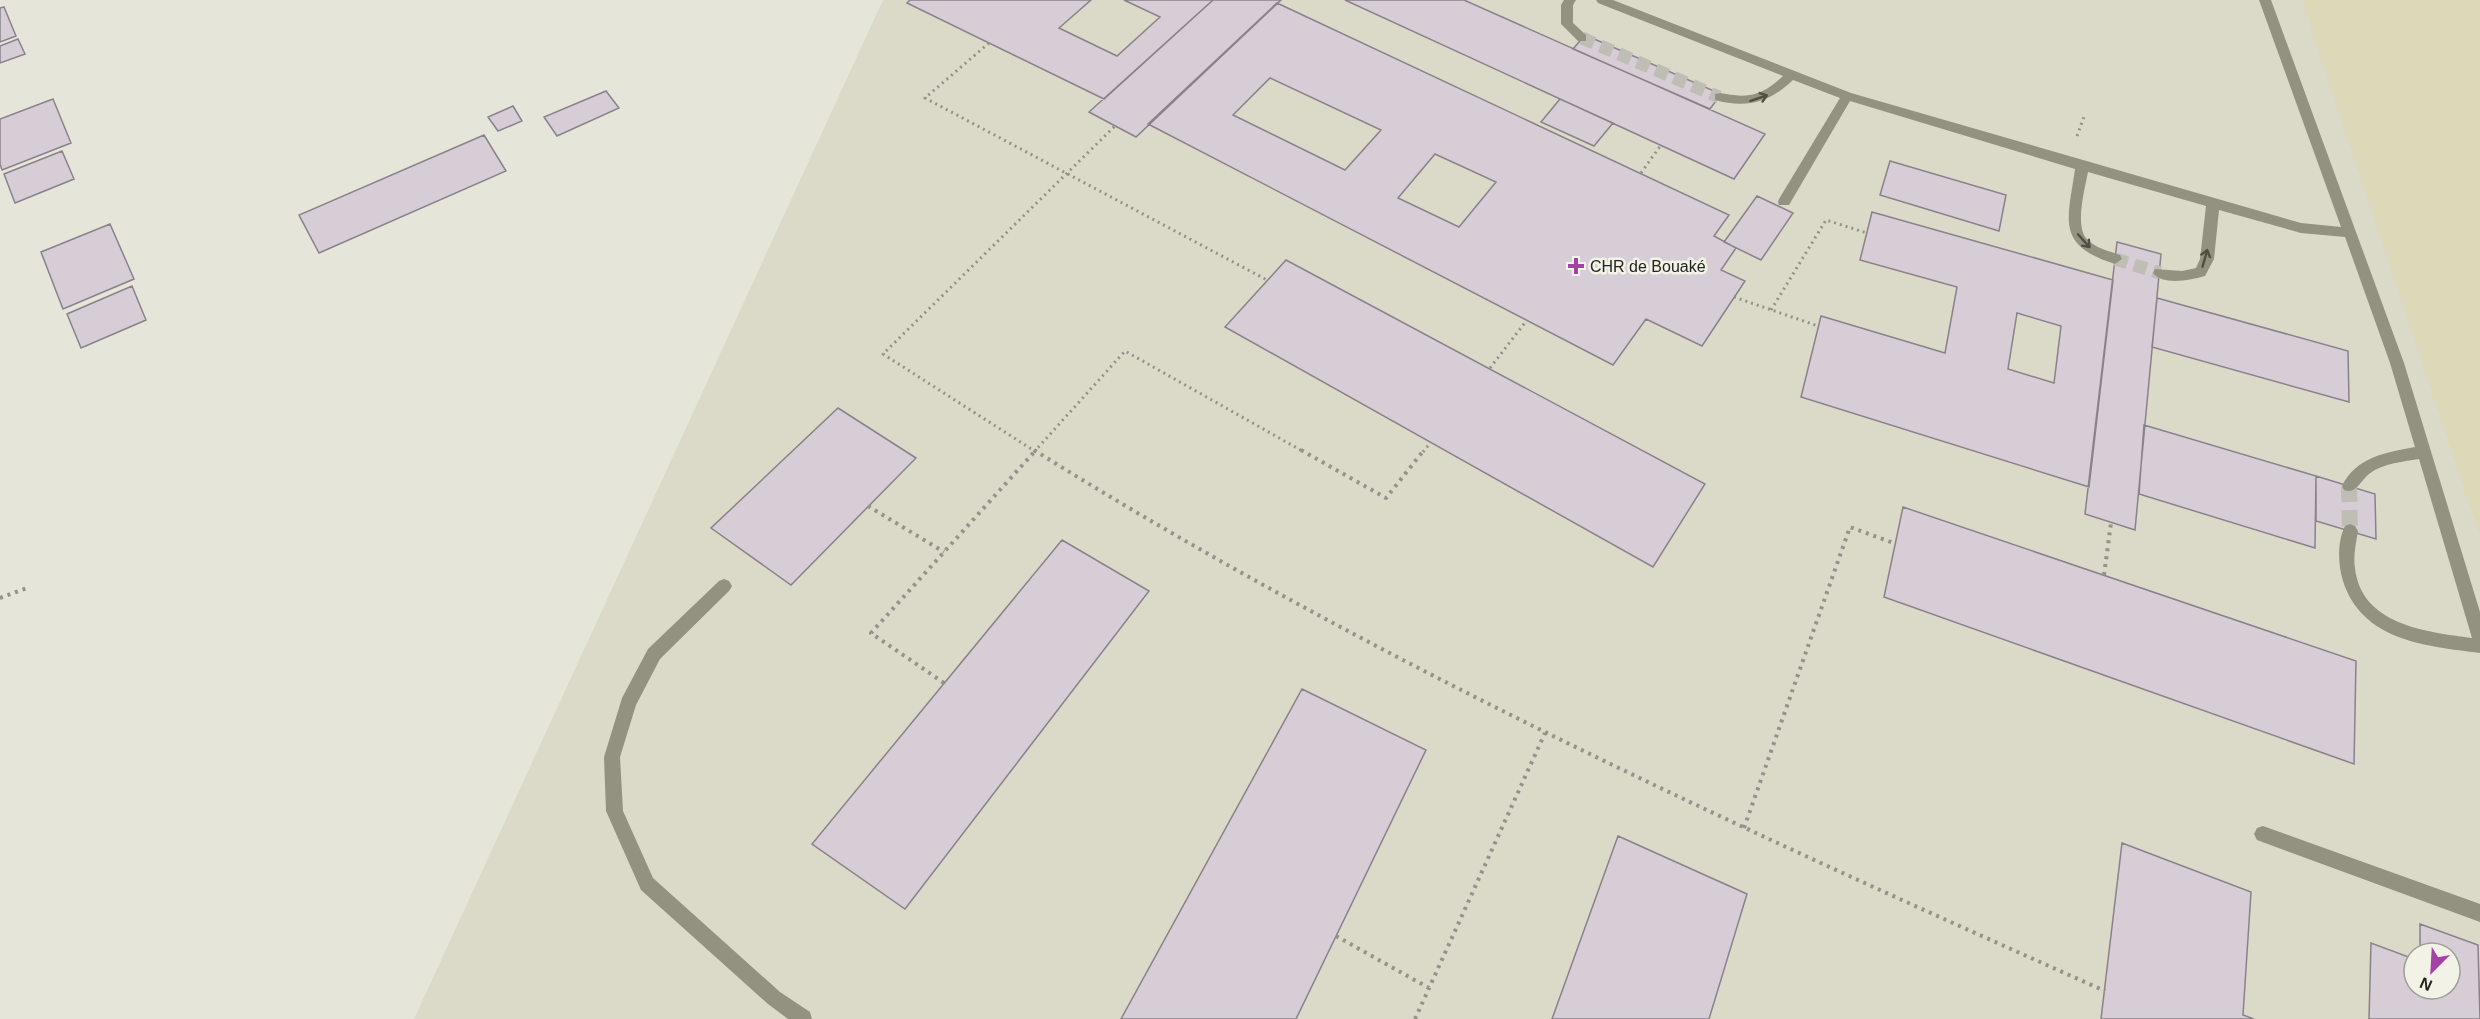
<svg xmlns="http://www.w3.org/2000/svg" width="2480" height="1019" font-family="Arial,sans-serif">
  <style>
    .built { fill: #dbd9c8; fill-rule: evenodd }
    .green { fill: #dbd9b7 }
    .building { fill: #d6cdd6; stroke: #8a828a; stroke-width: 1.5; fill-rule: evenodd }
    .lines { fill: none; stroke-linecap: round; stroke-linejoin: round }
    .minor-tunnel-far1 { stroke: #bfbeb5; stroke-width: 13; stroke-dasharray: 13 7; stroke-linecap: butt }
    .minor-tunnel { stroke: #bfbeb5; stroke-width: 16; stroke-dasharray: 16 8; stroke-linecap: butt }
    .path-far1 { stroke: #94938b; stroke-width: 3; stroke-dasharray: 2 4; stroke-linecap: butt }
    .path { stroke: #94938b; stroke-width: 4; stroke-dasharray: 3 5; stroke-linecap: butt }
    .minor { fill: #939281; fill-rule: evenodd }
    .oneway { stroke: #504f46 }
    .poi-dot { fill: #a641a6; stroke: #f3f2e7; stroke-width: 2 }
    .labels { text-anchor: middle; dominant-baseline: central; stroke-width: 5; stroke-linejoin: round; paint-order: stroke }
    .poi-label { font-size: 16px; fill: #24231f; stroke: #f3f2e7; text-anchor: start }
  </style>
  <rect width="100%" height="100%" fill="#e6e5da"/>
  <path class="built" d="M883,0H2302L2480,537V1019H414ZM2414,953H2450V989H2414Z"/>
  <path class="green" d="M2302,0H2480V537L2309,22Z"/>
  <path class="building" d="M910,0H1091L1059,28L1117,56L1160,17L1124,0H1213L1104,99L907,3Z
    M1213,0H1281L1136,137L1089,112Z
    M1345,0H1464L1765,134L1734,179Z
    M1277,3L1729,215L1714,236L1736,248L1721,270L1745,281L1702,346L1646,319L1613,365L1148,124ZM1270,78L1381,130L1345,170L1233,115ZM1435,154L1496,182L1459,227L1398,198Z
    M4,7L16,36L0,42V8Z
    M1585,35L1721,94L1710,109L1573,49Z
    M18,39L25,54L0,63V46Z
    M606,91L619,108L557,136L544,117Z
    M53,99L71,143L2,170L0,164V119Z
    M1560,99L1613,123L1594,146L1541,122Z
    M513,106L522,121L498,131L488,117Z
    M484,135L506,171L319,253L299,215Z
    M62,151L74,179L15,203L4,174Z
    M1890,161L2006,195L1999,231L1880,195Z
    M1757,196L1793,213L1761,260L1724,242Z
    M1872,212L2113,280L2089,487L1801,397L1821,316L1945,353L1957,287L1860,260ZM2017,313L2061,326L2054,383L2008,369Z
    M110,224L134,279L63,309L41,252Z
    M2117,242L2161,254L2135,530L2085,514Z
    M1286,260L1705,484L1653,567L1225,327Z
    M132,286L146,320L81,348L67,314Z
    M2157,298L2348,351L2349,402L2152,347Z
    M838,408L916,458L791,585L711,528Z
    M2144,425L2316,476L2315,548L2139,494Z
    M2316,476L2375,494L2376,539L2316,521Z
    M1903,507L2356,661L2354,764L1884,597Z
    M1062,540L1149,591L905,909L812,844Z
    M1302,689L1426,750L1296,1019H1121Z
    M1618,836L1747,894L1709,1019H1552Z
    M2122,843L2251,892L2243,1015L2254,1019H2101Z
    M2420,924L2478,945L2480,1019H2369L2371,943L2414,959V989H2450V953H2420Z"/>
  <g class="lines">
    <path class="minor-tunnel-far1" d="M1582,38L1719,97
      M2115,259L2160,273"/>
    <path class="minor-tunnel" d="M2349,486L2350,531"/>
    <path class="path-far1" d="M989,43L925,98L1267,280
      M2077,136L2085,114
      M1641,173L1661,145
      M1734,297L1818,326
      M1771,310L1826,220L1867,233
      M1490,368L1527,320
      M1034,452L1125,351L1304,452
      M1036,452L883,354L1115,126
      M1423,452L1431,442"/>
    <path class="path" d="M1034,450C1374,663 1739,828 2105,991
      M1301,450L1386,498L1424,450
      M868,506L944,552
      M2104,575L2111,523
      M0,598L27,588
      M944,683L871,633L1036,450
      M1744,828L1850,527L1896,544
      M1336,936L1429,988
      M1415,1019L1545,733"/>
    <path class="minor" d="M1564,0H1576L1573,5V23L1586,35V41H1578L1561,24V5Z
      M1596,0H1613L1851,93L2301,223L2341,227L2259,0H2271L2404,363L2480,612V653C2426,646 2362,641 2343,581C2338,565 2337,542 2345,526L2350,524L2355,526L2358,531C2356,543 2353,556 2355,568C2361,625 2427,632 2472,638L2419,459C2402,462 2383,463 2369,474C2360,481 2356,495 2344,490L2342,486C2356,457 2387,452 2415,447L2390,363L2345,237L2301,233L2219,210L2214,259L2205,276C2191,280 2163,286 2153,273L2155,269L2182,271L2196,268L2200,259L2206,206L2088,172C2085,188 2075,224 2086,238C2094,248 2109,251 2120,255L2122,259L2115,264C2055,245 2068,220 2075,169L1850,101L1789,205H1779L1778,202L1779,199L1840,98L1793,80C1770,102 1747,109 1715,100V94C1721,92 1727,95 1734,95C1755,98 1768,90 1783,76L1598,3Z
      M724,579L729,581L732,586L729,591L660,659L636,705L620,757L623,811L653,878L780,992L810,1012L812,1019H788L768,1004L641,890L606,811L604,757L622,698L648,649L719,581Z
      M2263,826L2480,904V922L2257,840L2254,834L2257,828Z"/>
  </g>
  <defs><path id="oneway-shaft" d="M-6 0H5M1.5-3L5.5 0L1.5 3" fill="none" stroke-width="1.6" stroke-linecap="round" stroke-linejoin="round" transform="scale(1.5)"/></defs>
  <g class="oneway">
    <use href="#oneway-shaft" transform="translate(1759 98) rotate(-18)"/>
    <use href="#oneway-shaft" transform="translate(2084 241) rotate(48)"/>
    <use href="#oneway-shaft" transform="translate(2205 258) rotate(-74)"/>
  </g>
  <path class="poi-dot" d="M1573 257h6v6h6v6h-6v6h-6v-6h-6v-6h6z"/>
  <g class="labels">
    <g class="poi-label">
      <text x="1590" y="266">CHR de Bouaké</text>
    </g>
  </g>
  <g transform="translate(2432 971) rotate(204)"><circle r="28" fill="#f3f2e7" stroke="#a09f97" stroke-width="1.5"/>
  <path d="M0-4.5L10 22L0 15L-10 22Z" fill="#a641a6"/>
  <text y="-9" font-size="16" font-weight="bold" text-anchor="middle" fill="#24231f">N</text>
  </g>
</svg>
